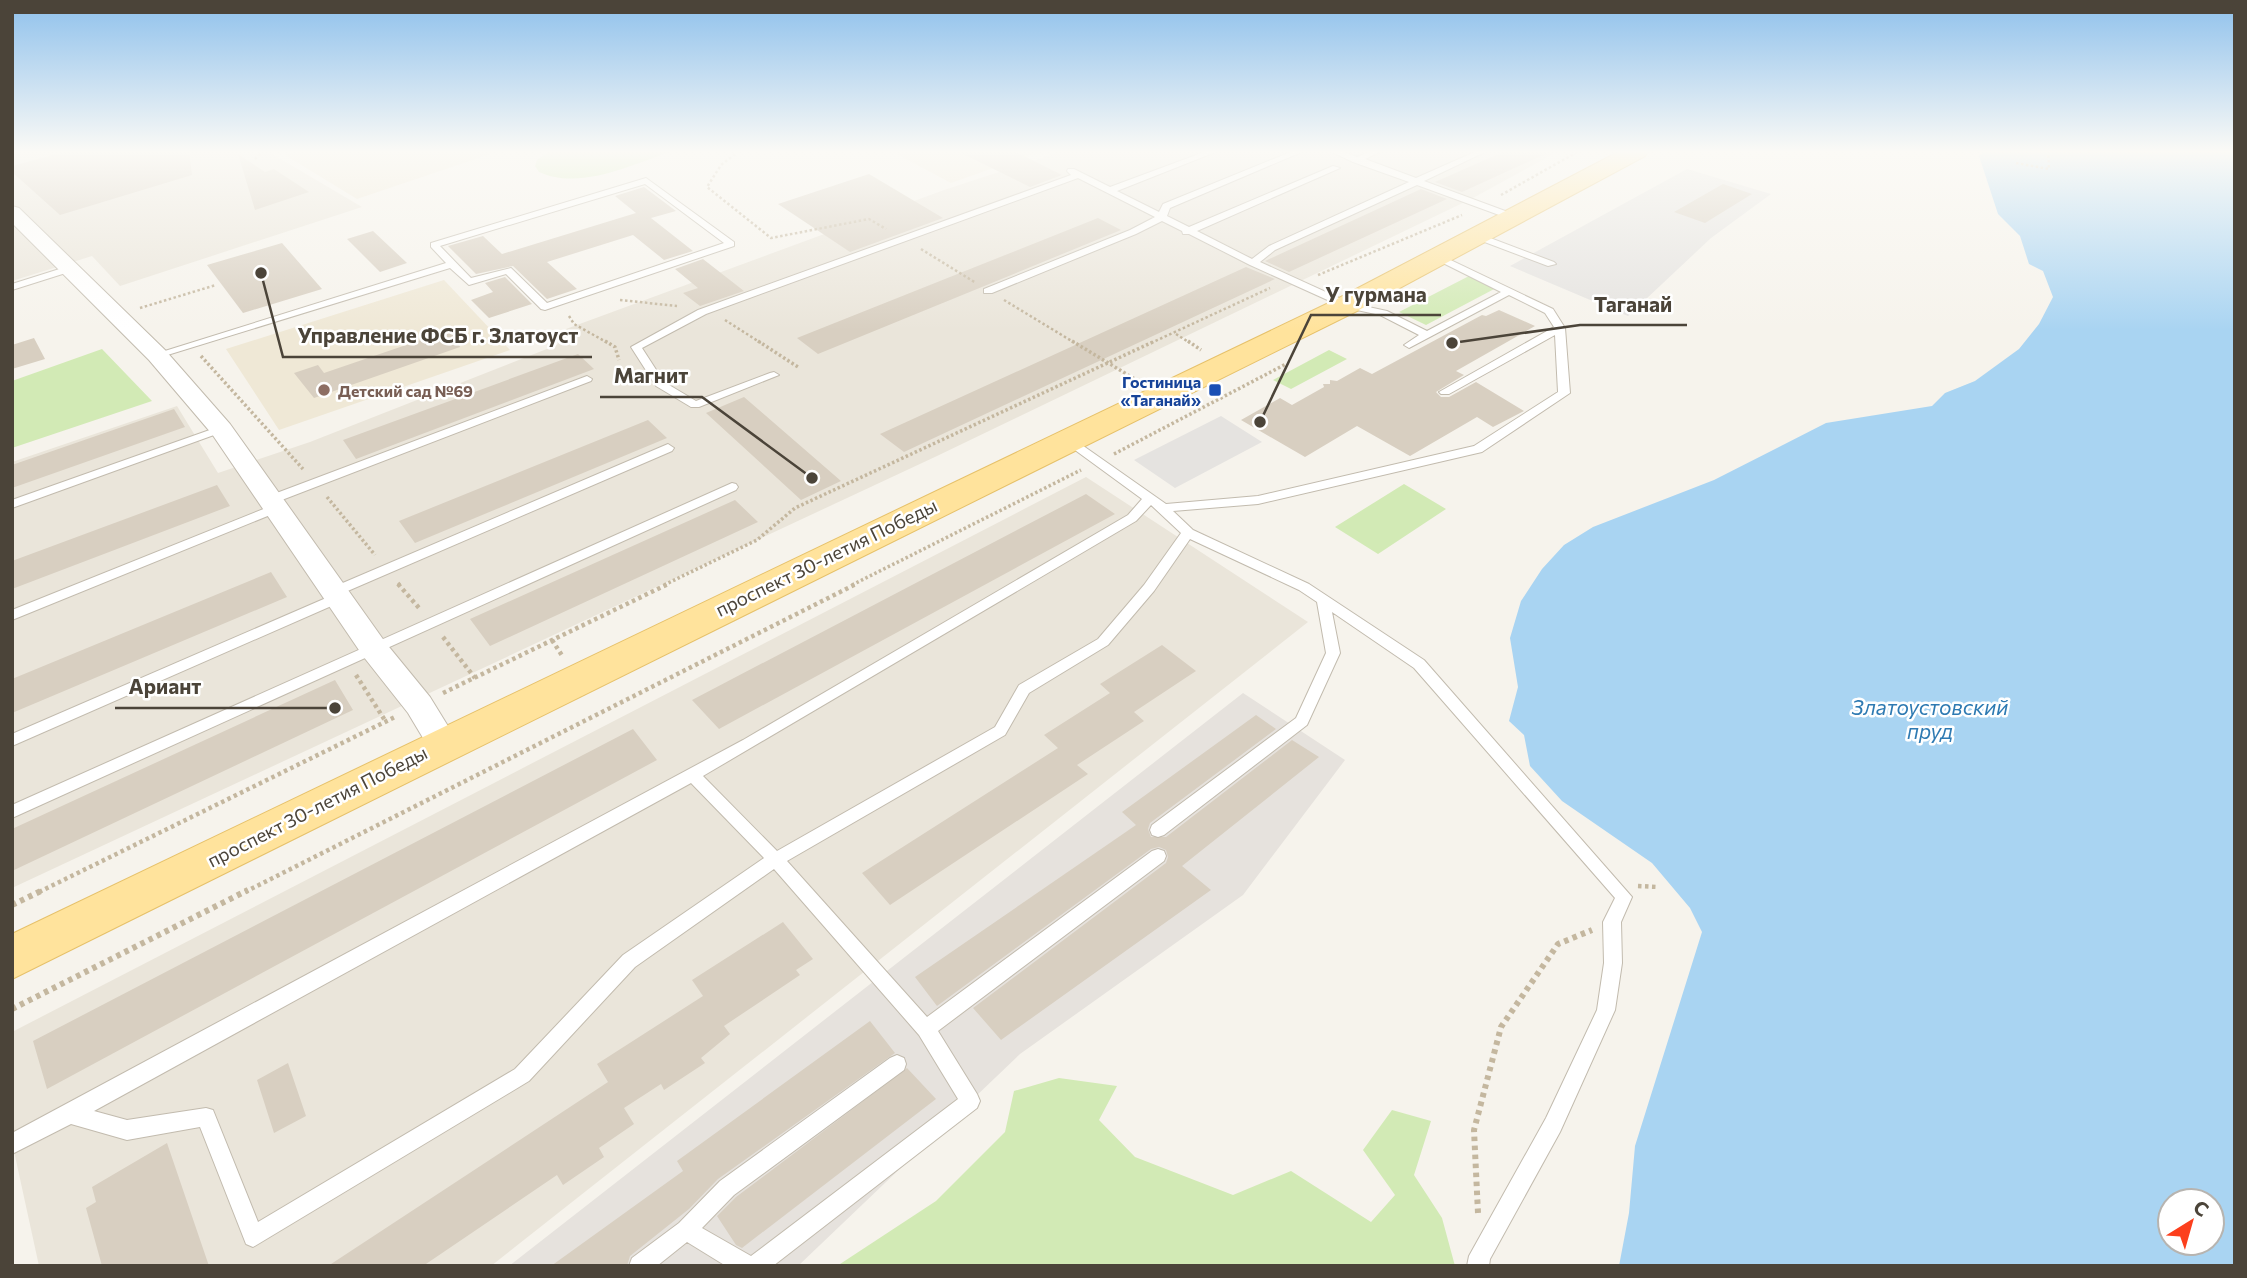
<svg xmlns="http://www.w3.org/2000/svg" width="2247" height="1278" font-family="Commissioner,sans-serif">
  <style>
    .residential { fill: #eae5da }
    .industrial { fill: #e6e2dd }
    .education { fill: #efe8d6 }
    .green { fill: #d2eab5 }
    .parking { fill: #e5e3e0 }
    .water { fill: #a9d4f2; fill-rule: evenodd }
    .building { fill: #d8cfc1 }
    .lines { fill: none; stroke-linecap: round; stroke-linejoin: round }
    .lane-casing { stroke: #c2bbae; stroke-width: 2 }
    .street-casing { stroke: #c2bbae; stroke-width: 2 }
    .primary-casing { stroke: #e6c16a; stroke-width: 2 }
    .path-far3 { stroke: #c4b79f; stroke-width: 2.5; stroke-dasharray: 2.5 2.5; stroke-linecap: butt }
    .path-far2 { stroke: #c4b79f; stroke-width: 3.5; stroke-dasharray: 2.5 2.5; stroke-linecap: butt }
    .path-far1 { stroke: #c4b79f; stroke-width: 4.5; stroke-dasharray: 3.5 3.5; stroke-linecap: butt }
    .path { stroke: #c4b79f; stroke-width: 6; stroke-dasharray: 4.5 4.5; stroke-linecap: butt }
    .lane { fill: #fff; fill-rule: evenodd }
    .street { fill: #fff; fill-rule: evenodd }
    .primary { fill: #ffe39c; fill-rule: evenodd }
    .education-dot { fill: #8d6e63; stroke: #fff; stroke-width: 2.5 }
    .transit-dot { fill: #1a4fb4; stroke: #fff; stroke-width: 2.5 }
    .labels { text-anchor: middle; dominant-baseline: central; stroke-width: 5; stroke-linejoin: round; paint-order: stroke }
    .far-transit-label { font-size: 16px; font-weight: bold; fill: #164399; stroke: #fff; text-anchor: end }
    .far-education-label { font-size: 16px; font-weight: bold; fill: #785e54; stroke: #fff; text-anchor: start }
    .street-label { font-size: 19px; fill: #4b4439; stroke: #fff }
    .water-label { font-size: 21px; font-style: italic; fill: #2e7ab2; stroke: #fff }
    .leader { fill: none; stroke: #4b4439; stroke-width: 2.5 }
    .callout-dot { fill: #4b4439; stroke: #fff; stroke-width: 2.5 }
    .callout-label { font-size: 21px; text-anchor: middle; font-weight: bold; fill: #4b4439; stroke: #fff; stroke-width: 5; stroke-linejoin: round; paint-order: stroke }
  </style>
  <rect width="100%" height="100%" fill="#f6f3ec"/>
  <path class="residential" d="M12,151H267L362,207L120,286L92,256L12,281Z
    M1063,151H1559L1471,199L937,456L12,888V462L177,406L218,473L310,442L557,345L566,329L944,190Z
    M1086,477L1308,622L491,1266H39L12,1142V1032Z"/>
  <path class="industrial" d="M1243,693L1345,760L1243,895L1020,1054L798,1266H509Z"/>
  <path class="education" d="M296,151H499L357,199L285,155Z
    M891,151H1041L951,183Z
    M444,280L510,350L279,430L226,349Z"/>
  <path class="green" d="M550,151H673C632,164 581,191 539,172L535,166L537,160Z
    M1471,275L1498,287L1426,325L1399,312Z
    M102,349L152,401L12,448V381Z
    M1329,350L1347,359L1291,389L1273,380Z
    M1404,484L1446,509L1378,554L1335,527Z
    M1059,1078L1117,1086L1099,1120L1135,1157L1233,1195L1291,1171L1371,1222L1395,1195L1363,1150L1392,1110L1431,1121L1414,1175L1442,1218L1455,1266H837L936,1201L1005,1132L1014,1091Z"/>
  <path class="parking" d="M1687,169L1771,194L1711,238L1628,316L1510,266Z
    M1221,416L1262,442L1175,488L1134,460Z"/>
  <path class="water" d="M1984,151H2235V1266H1619L1629,1213L1635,1146L1702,932L1690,908L1652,863L1562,801L1530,766L1524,735L1509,721L1518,687L1510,638L1521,601L1542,569L1564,545L1593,527L1714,480L1826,423L1932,406L1945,393L1975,381L2019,349L2039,324L2053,297L2043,271L2029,264L2020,236L1998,214L1979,156ZM2170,1201H2212V1243H2170Z"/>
  <path class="building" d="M68,151H189L192,175L60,215L12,172V166Z
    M957,151H1014L1062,175L1030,187Z
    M1505,151H1552L1462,192L1435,182Z
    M238,154L265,172L274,169L309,192L255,210Z
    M869,174L943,218L850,252L778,204Z
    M1723,184L1752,194L1705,223L1674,212Z
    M644,187L676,211L651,218L693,251L664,260L633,235L547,262L577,289L547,299L513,266L476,274L448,246L483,236L502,254L636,213L615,196Z
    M1421,189L1447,199L1289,272L1265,261Z
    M1098,218L1121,230L818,354L797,338Z
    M373,231L407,263L380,272L347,239Z
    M282,243L322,289L243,313L207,265Z
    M703,259L744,291L700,306L683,293L698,288L675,269Z
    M1246,267L1275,279L904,452L880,434Z
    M505,277L532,304L489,318L471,300L493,292L485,283Z
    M1499,310L1535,326L1456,371L1464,375L1436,392L1441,397H1449L1476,382L1524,411L1493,427L1477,417L1410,456L1357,426L1305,457L1241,420L1280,398L1292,405L1324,387L1323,384H1330V380L1337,381L1360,368L1372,374L1482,315L1486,316Z
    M453,329L460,347L314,398L294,373L318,365L324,373Z
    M34,338L45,359L12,369V345Z
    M578,354L594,369L356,459L343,440Z
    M744,397L841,481L801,500L706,413Z
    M174,409L185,427L12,488V465Z
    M648,420L667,438L415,543L399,521Z
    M217,485L230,506L12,589V561Z
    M1086,494L1115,514L719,729L692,700Z
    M735,500L758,522L490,646L470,619Z
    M271,572L287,597L12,713V679Z
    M1162,645L1196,671L1134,712L1144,721L1077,765L1088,774L890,905L862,873L1058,748L1044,735L1110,693L1100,684Z
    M335,680L353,710L12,871V829Z
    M1256,715L1276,729L1150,823L1148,829L1151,837H1166L1292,740L1319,757L1182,866L1211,890L1001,1040L973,1008L1166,863L1168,857L1166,850L1159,847L1151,849L937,1006L915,977L1136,825L1122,812Z
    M633,729L657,760L47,1089L33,1041Z
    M783,922L813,959L796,970L800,975L724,1026L730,1034L701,1058L705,1063L664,1090L661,1084L624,1108L634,1124L599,1148L604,1157L563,1185L557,1175L423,1266H328L608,1082L597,1064L703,996L692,980Z
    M870,1021L895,1053L718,1179L689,1209L630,1256L627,1266H551L683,1171L677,1161Z
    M288,1063L306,1116L274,1133L257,1080Z
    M907,1068L936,1099L742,1248L736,1245L717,1216L736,1197Z
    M167,1143L209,1266H102L86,1208L96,1202L92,1187Z"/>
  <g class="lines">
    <defs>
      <path id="lane" d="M1207,151H1218L1117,191L1159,212L1163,204L1293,151H1304L1170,208L1167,216L1189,227L1333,166L1340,168L1197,231L1252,259L1269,246L1409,182L1353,162L1330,151H1341L1357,157L1371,151H1382L1365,159L1416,178L1477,151H1487L1424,181L1516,215V219H1510L1417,185L1275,250L1260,262L1350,303L1387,311L1427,331L1501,292L1435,259L1433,257L1438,254L1553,309L1565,328L1570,393L1482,452L1258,504L1173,511L1193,530L1309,584L1424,660L1632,897L1621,922L1622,963L1615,1010L1560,1132L1490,1259L1489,1266H1467L1469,1256L1546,1118L1597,1010L1604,963L1603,922L1615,898L1414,668L1332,612L1340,653L1307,725L1164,835L1158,837L1152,835L1150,830L1152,825L1296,718L1326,653L1317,602L1299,590L1190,539L1154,591L1108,645L1029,693L1005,735L787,861L927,1017L1152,851L1158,849L1164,851L1166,856L1164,861L938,1031L977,1094L980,1101L977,1108L773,1266H726L687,1242L657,1266H629L632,1258L679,1223L720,1181L890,1058L897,1055L904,1058L906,1064L904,1070L734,1195L702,1228L751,1256L958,1099L919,1035L774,869L635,967L529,1081L253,1247L246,1244L200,1127L127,1140L71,1124L12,1154V1133L743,740L1128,515L1142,499L1064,442V438H1072L1166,504L1258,496L1474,446L1558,392L1555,335L1449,394H1441L1439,392L1554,327L1545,313L1509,295L1409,348L1404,345L1419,335L1380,315L1343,307L1250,265L1189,234H1183L1182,231L1162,221L1136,234L992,293H984V289L1130,230L1155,217L1078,178L706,314L642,348L664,382L696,401L770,373L774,372L779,375L699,407H691L656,386L631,347L698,310L1071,175L1067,171L1068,169H1074L1110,187ZM1151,505L1181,533L1144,585L1098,639L1019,685L995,727L777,851L703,776L1136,521ZM691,783L764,858L623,955L515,1069L258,1222L213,1110L206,1108L127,1120L94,1111Z
        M646,178L734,242V246L545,310L541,309L506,274L469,285L450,268L161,357H153L152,355L446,263L431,247V243ZM645,184L724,243L547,303L511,268L471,278L440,246Z
        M1477,233L1554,262L1556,264L1548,266L1474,238V234Z
        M69,266L72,267V271L12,290V284Z
        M587,376L592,379L591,381L274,503L270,504L264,500L266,497Z
        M221,426L225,427V431L12,508V500Z
        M668,444L674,448L672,451L343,593L347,597L345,600L12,746V734L333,595L329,591L331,588Z
        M732,483L736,484L738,487L736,490L12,818V805Z
        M276,504L280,505L282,508L280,511L12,620V610Z"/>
      <path id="street" d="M12,206L19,208L165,350L230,424L385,642L430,697L459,744L454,753L443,756L432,753L408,713L363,656L212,434L149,360L12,223Z"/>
      <path id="primary" d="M1620,151H1648L1645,156L1357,311L12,979V934L1337,299Z"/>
    </defs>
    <use href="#lane" class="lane-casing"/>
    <use href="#street" class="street-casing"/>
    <use href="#primary" class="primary-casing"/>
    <path class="path-far3" d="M739,151L721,165L707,187L771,238L869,219L886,229
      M255,159L263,151
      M2016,163L2049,169L2048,151
      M1501,195L1579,151
      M921,249L976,283
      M1318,275L1462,215
      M620,300L677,306
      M1004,300L1075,343
      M140,308L216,285
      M569,316L574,324L608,343
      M725,320L761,343
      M1176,334L1190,343
      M1151,343L1270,288"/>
    <path class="path-far2" d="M605,341L615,347L619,360
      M758,341L798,367
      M1072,341L1138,381
      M1188,341L1201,350
      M201,356L303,469
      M1114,454L1286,364
      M327,497L375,555
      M398,583L400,585
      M664,585L757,540L795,508L1155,341
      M852,585L1081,470"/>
    <path class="path-far1" d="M398,584L420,609
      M443,637L475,678
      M552,640L563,657
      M356,675L386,722
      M443,693L668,584
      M1638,886L1658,887
      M39,892L395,717
      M245,892L856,584"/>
    <path class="path" d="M12,905L43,890
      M12,1009L248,890
      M1478,1213L1474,1130L1501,1027L1558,944L1592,930"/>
    <use href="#lane" class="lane"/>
    <use href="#street" class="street"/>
    <use href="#primary" class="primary"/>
  </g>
  <linearGradient id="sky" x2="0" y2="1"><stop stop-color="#8fc1ec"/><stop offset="0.46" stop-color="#fbfaf6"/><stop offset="1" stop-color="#fbfaf6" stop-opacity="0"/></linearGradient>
  <rect width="2247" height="330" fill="url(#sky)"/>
  <circle class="education-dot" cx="324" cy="390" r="7"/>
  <rect class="transit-dot" x="1208" y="383" width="14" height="14" rx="3.5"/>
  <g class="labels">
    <g class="far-transit-label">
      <text x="1201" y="381">Гостиница<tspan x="1201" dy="18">«Таганай»</tspan></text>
    </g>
    <g class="far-education-label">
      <text x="338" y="390">Детский сад №69</text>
    </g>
    <g class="street-label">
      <text transform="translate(826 557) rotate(-26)">проспект 30-летия Победы</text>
      <text transform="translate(317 806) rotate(-27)">проспект 30-летия Победы</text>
    </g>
    <g class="water-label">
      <text x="1930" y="706">Златоустовский<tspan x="1930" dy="24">пруд</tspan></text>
    </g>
  </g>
  <path class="leader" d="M1260 422L1311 315H1441M1452 343L1580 325H1687M261 273L283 357H592M812 478L702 397H600M335 708L216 708H115"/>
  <g class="callout-dot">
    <circle cx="1260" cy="422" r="7"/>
    <circle cx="1452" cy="343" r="7"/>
    <circle cx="261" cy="273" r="7"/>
    <circle cx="812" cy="478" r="7"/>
    <circle cx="335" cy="708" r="7"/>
  </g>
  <g class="callout-label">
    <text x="1376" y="302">У гурмана</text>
    <text x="1633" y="312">Таганай</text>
    <text x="438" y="343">Управление ФСБ г. Златоуст</text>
    <text x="651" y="383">Магнит</text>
    <text x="165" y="694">Ариант</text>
  </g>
  <rect width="2247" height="1278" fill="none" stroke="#4b4439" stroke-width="28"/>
  <g transform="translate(2191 1222) rotate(37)"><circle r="33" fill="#ffffff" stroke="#b7b4b0" stroke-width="2"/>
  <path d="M0-5L12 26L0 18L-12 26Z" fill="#fc3f1d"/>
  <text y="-10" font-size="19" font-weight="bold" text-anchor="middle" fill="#4b4439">С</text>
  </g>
</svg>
